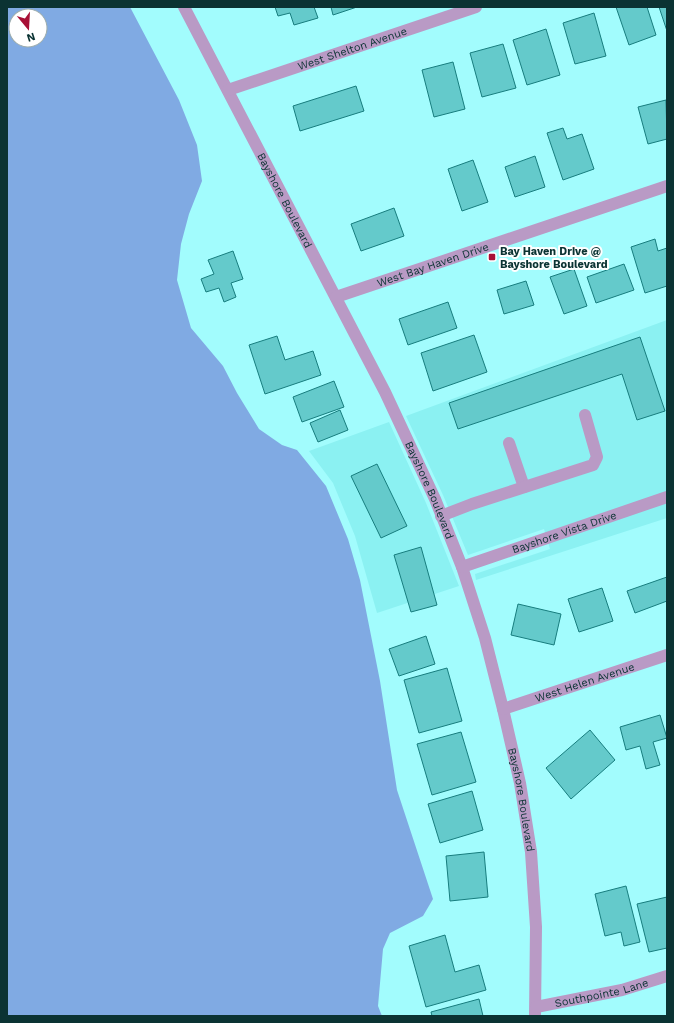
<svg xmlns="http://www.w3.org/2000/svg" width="674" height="1023" font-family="'Work Sans',sans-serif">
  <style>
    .built { fill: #8bf1f2 }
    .water { fill: #80aae3; fill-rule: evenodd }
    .building { fill: #64cacb; stroke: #177d7e }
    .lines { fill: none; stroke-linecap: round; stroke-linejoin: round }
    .minor { stroke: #b99ac5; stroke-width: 12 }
    .poi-dot { fill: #a81036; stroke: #fff; stroke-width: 1.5 }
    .labels { text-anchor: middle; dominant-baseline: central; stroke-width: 4; stroke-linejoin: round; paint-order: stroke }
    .street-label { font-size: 11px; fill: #0b3333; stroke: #fff }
    .poi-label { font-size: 11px; font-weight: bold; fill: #0b3333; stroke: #fff; text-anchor: start }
  </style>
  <rect width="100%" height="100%" fill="#a2fcfd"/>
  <path class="built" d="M667,320V518L476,580L475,574L550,549L544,529L468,555L443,495L406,416Z
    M389,422L426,503L459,586L377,613L355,536L333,483L309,451Z"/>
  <path class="water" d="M7,7H130L179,100L197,145L202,181L189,214L181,244L177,280L191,328L223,366L237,393L259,429L282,445L297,450L326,486L348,539L360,580L380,681L397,790L433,899L423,916L390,933L383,949L378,1006L382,1016H7ZM16,16H40V40H16Z"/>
  <path class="building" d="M275,7H314L318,18L294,25L290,13L278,16Z
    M331,7H357L333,15Z
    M616,7H647L656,35L629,45Z
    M659,7H667V31Z
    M594,13L606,56L575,64L563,23Z
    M546,29L560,75L527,85L513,40Z
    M503,44L516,88L482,97L470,53Z
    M453,62L465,109L434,117L422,70Z
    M356,86L364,111L300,131L293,106Z
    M666,100L667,139L648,144L638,107Z
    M563,128L567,139L582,134L594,169L563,180L547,133Z
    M535,156L545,187L515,197L505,167Z
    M473,160L488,202L462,211L448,169Z
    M394,208L404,236L361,251L351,224Z
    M655,239L658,251L667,248V286L645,293L631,247Z
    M233,251L243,279L231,283L236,297L224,302L219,288L206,292L201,279L214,274L208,260Z
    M624,264L634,290L596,303L587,277Z
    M574,269L587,306L564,314L550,277Z
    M526,281L534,305L504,314L497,290Z
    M448,302L457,328L408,345L399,319Z
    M474,335L487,372L433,391L421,353Z
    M277,336L285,360L313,351L321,375L265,394L249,345Z
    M640,337L665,411L637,420L622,374L458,429L449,403Z
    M334,381L344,407L302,422L293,397Z
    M340,410L348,430L318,442L310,423Z
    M377,464L407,526L381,538L351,476Z
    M421,547L437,605L411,612L394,555Z
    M667,577V601L635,613L627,591Z
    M602,588L613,621L579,632L568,599Z
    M518,604L561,614L554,645L511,635Z
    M426,636L435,664L399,676L389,649Z
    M447,668L462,721L419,733L404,680Z
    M660,715L667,738L653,742L660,765L646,769L640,746L626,750L620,727Z
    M590,730L615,760L571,799L546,768Z
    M461,732L476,782L432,795L417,744Z
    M472,791L483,830L440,843L428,804Z
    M484,852L488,897L450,901L446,856Z
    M626,886L640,942L624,946L621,932L605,936L595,894Z
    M667,897V948L649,952L637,904Z
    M445,935L455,972L479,965L486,990L426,1007L409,946Z
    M479,999L483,1016H432L431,1012Z"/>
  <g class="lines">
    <g class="minor">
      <path id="s1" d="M184,7L385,392L435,499L462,567L485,638L503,709L520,783L531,852L536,927L535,1016"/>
      <path id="s2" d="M228,90L476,7"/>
      <path id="s3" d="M336,297L667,186"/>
      <path d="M509,443L524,487"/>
      <path d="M441,516L472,504L593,465L597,457L585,415"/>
      <path id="s4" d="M462,567L667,497"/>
      <path id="s5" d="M503,709L667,655"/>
      <path id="s6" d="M536,1007L622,990L667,976"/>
    </g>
  </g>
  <rect class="poi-dot" x="488" y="253" width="8" height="8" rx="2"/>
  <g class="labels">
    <g class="street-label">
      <text stroke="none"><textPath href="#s2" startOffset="131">West Shelton Avenue</textPath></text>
      <text stroke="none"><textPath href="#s1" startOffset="218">Bayshore Boulevard</textPath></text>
      <text stroke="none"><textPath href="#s3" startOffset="102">West Bay Haven Drive</textPath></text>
      <text stroke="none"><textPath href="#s1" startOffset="542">Bayshore Boulevard</textPath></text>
      <text stroke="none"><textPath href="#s4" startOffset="108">Bayshore Vista Drive</textPath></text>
      <text stroke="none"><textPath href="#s5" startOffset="86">West Helen Avenue</textPath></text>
      <text stroke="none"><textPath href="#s1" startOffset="866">Bayshore Boulevard</textPath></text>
      <text stroke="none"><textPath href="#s6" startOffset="67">Southpointe Lane</textPath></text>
    </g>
    <g class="poi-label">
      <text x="500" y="251">Bay Haven Drive @<tspan x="500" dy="13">Bayshore Boulevard</tspan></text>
    </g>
  </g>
  <rect width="674" height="1023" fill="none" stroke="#0b3333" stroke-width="16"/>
  <g transform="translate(28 28) rotate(162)"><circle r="19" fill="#ffffff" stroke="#9dadad"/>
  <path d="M0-3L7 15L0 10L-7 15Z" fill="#a81036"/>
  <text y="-6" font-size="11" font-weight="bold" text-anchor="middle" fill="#0b3333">N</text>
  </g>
</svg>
